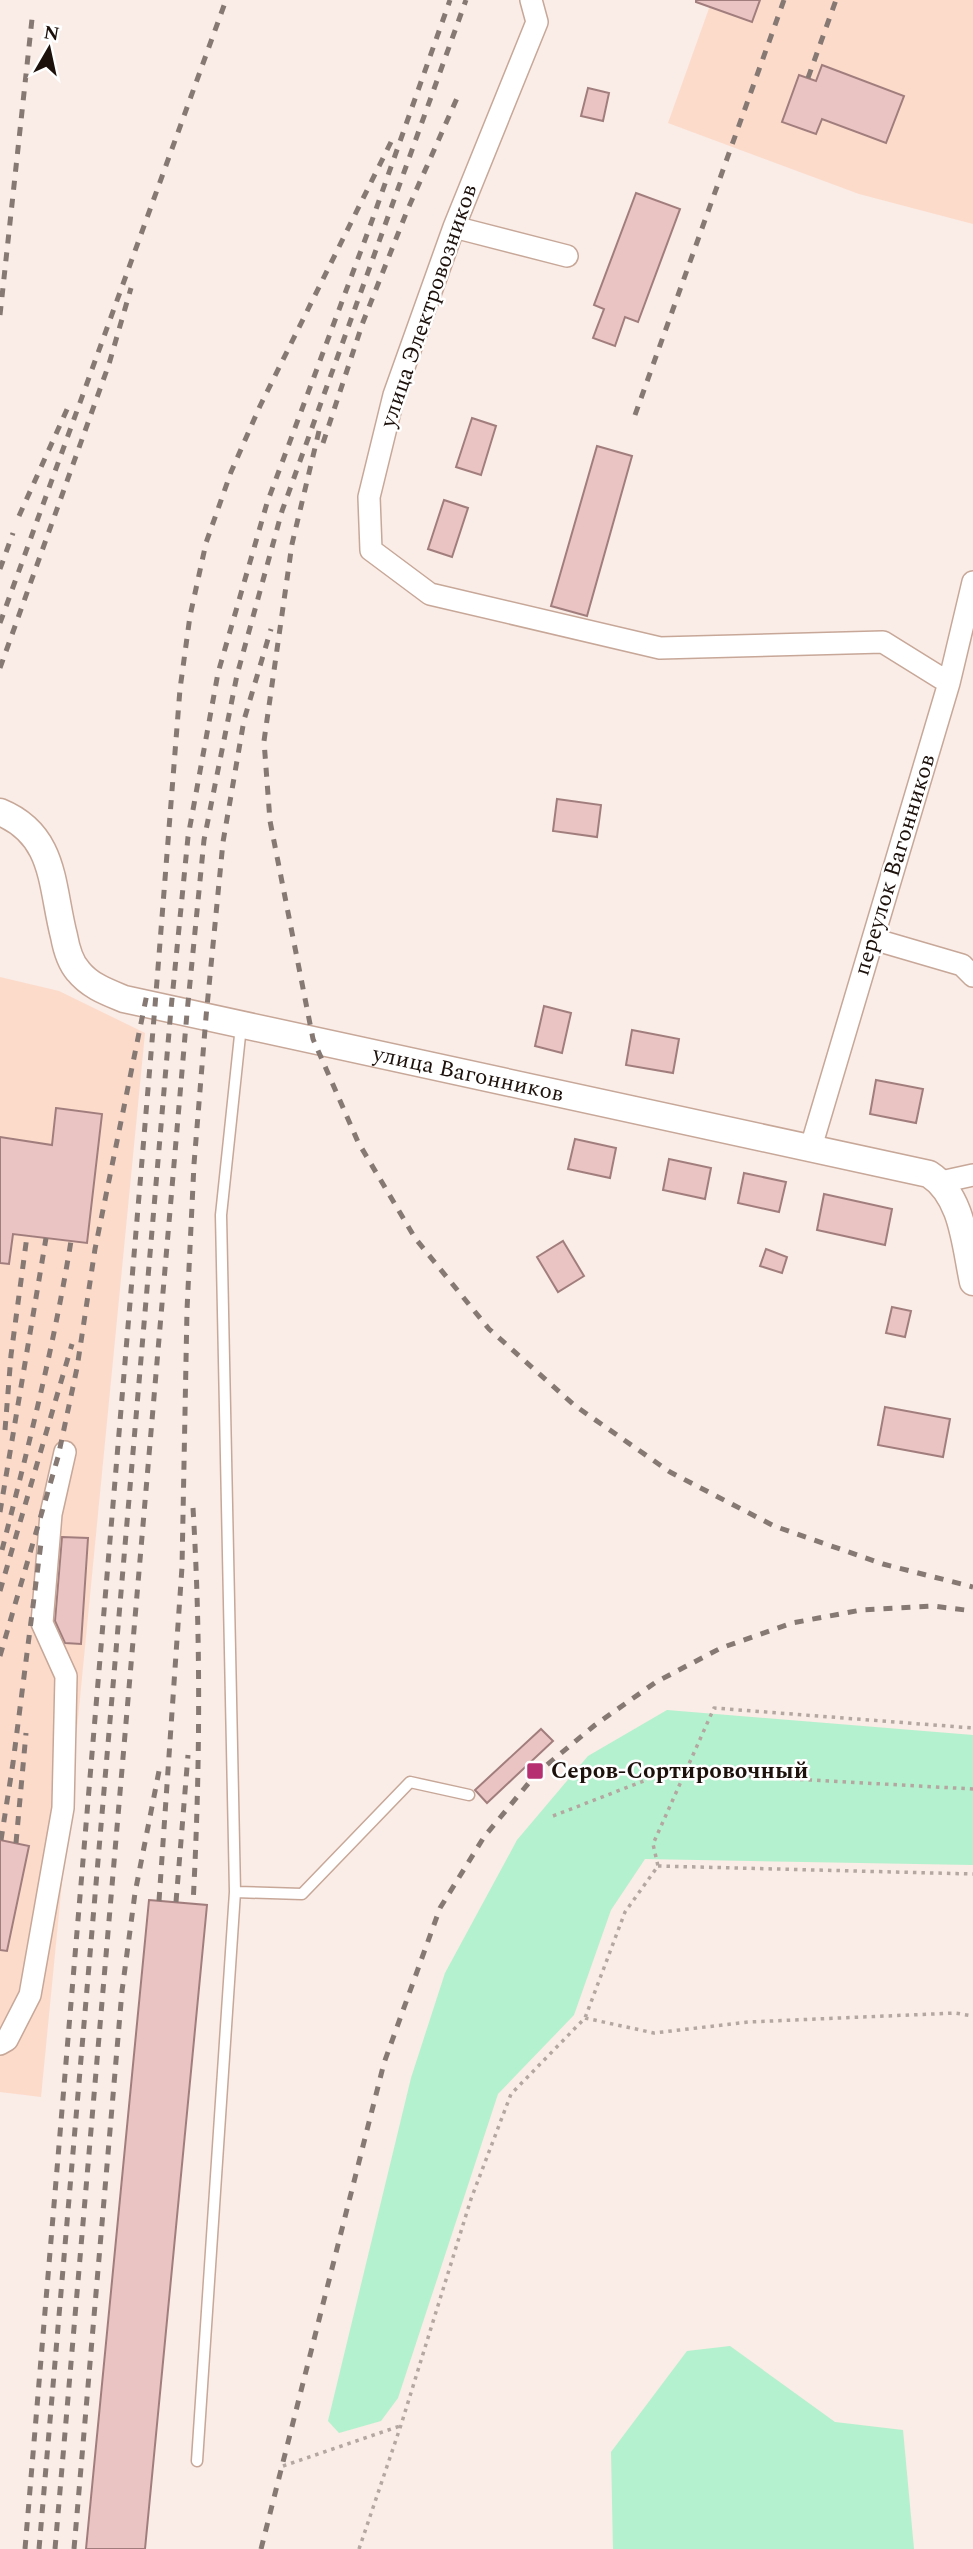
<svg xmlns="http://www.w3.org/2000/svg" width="973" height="2549" font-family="Spectral,serif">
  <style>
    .built { fill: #fcdbcb }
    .green { fill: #b4f1ce }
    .building { fill: #eac4c3; stroke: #a17e7d; stroke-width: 2 }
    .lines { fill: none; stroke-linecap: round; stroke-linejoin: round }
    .service-casing { stroke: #c7a798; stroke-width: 13 }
    .minor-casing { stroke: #c7a798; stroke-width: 24 }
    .tertiary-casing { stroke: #c7a798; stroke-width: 29 }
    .path { stroke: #b4a7a1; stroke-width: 3.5; stroke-dasharray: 3.5 5; stroke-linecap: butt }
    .service { stroke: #fff; stroke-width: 10 }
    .minor { stroke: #fff; stroke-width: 21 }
    .tertiary { stroke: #fff; stroke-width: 26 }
    .rail { stroke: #867974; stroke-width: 5; stroke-dasharray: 9 9; stroke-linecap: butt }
    .poi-dot { fill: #b52f71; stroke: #fff; stroke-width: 2.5 }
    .labels { text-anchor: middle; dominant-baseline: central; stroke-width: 5; stroke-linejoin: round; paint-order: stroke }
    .street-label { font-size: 23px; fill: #1d110c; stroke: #fff }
    .poi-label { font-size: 23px; font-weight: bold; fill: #1d110c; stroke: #fff; text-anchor: start }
  </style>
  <rect width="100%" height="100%" fill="#faece6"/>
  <path class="built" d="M712,0H973V224L859,194L668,123Z
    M0,977L59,991L145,1033L41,2097L0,2092Z"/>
  <path class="green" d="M667,1710L973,1735V1865L645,1859L611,1910L574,2015L498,2094L398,2398L381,2421L339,2433L328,2421L411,2078L445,1973L517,1840L588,1756Z
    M730,2346L835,2422L903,2430L914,2549H613L611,2452L687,2351Z"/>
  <path class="building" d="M696,0H760L752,22L696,2Z
    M822,65L904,96L886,143L822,119L816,134L782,122L799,75L816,81Z
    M588,88L609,93L603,121L581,116Z
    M636,193L680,209L638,322L625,317L615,346L593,338L604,309L594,305Z
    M472,418L496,426L481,475L456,467Z
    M597,446L632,456L587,616L551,606Z
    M444,500L468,508L452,557L428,549Z
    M557,799L601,805L597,837L553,831Z
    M544,1006L571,1013L562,1053L535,1046Z
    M632,1030L679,1039L673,1073L626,1065Z
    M876,1080L923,1089L916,1123L870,1114Z
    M56,1108L102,1114L87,1243L13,1234L9,1264L0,1263V1137L52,1145Z
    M575,1139L616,1148L610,1178L568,1169Z
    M669,1159L711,1168L705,1199L663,1190Z
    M744,1173L786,1182L779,1212L738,1203Z
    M824,1194L892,1209L885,1245L817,1230Z
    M563,1241L584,1276L558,1292L537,1257Z
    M766,1249L787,1257L782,1273L760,1266Z
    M892,1307L911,1311L905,1337L886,1333Z
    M885,1407L950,1419L943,1457L878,1445Z
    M62,1537L88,1538L81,1644L65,1643L55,1621Z
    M541,1729L553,1741L487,1803L475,1790Z
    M0,1840L29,1846L7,1951L0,1950Z
    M149,1900L207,1905L145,2549H86Z"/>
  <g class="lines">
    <defs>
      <path id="service" d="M235,1892L302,1894L410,1782L469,1795
        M197,2461L235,1892L221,1215L241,1026"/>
      <path id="minor" d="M531,0L537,22L454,227L394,395L369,497L371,550L430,594L660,648L883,642L949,683
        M454,227L567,256
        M873,939L962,965L973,976
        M811,1147L949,683L973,582
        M941,1182L973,1175
        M0,2044L7,2040L30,1995L63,1808L66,1676L42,1623L51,1514L65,1452"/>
      <g id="tertiary">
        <path id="s1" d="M0,812C56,835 51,886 64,936C66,947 70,962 78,971C90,986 107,992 124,999L929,1174C963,1196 965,1245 973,1282"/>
      </g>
    </defs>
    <use href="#service" class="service-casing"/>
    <use href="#minor" class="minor-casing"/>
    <use href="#tertiary" class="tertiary-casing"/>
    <path class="path" d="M553,1816L659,1775L684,1773L973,1789
      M658,1866L973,1874
      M585,2018L654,2033L748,2022L955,2013L973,2016
      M283,2466L400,2426
      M359,2549L401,2425L471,2199L511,2094L585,2018L625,1912L658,1866L653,1844L714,1708L973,1728"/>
    <use href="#service" class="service"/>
    <use href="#minor" class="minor"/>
    <use href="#tertiary" class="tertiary"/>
    <path class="rail" d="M808,78L836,0
      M0,315L32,19
      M635,415L784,0
      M319,431L292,544L264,741L270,821L313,1039L358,1142L415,1238L489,1329L574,1405L670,1472L774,1526L883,1564L973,1587
      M323,443L363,322L407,211L458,96
      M19,516L69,405
      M0,569L13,533
      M0,623L226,0
      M0,668L109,364L131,288
      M5,1430L11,1355L27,1236
      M193,1508C201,1640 200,1773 193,1904
      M0,1512L46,1238
      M2,1550C28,1448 54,1346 71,1241
      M0,1591L72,1344
      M0,1656L58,1457L77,1368L95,1249L148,989
      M1,1840L13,1763L41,1543
      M16,1843L26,1733
      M159,1901L182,1567L187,1310L194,1164L206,1017L223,842L244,720L271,629
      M176,1902L188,1755
      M25,2549L155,1006L180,689L190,616L206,543L231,472L260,406L391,142
      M39,2549L171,1009L188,837L218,673L267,503L369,229L450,0
      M55,2549L187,1013L204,840L237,675L282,511L466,0
      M74,2549L122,1991L135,1893L160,1766
      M261,2549L384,2063L440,1908L484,1837L537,1773L595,1725L656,1682L721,1648L792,1623L861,1610L933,1606L973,1611"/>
  </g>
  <rect class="poi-dot" x="526" y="1762" width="18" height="18" rx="3.5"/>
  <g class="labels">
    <g class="street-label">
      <text transform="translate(429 306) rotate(-71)">улица Электровозников</text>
      <text transform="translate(895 865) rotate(-73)">переулок Вагонников</text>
      <text stroke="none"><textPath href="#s1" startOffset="592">улица Вагонников</textPath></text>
    </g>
    <g class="poi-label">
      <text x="551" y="1771">Серов-Сортировочный</text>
    </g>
  </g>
  <g transform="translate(49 49) rotate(9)" stroke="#ffffff" stroke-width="5" paint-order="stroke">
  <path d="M0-5L12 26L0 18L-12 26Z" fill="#1d110c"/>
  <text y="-10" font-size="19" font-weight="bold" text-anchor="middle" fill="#1d110c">N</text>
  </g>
</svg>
